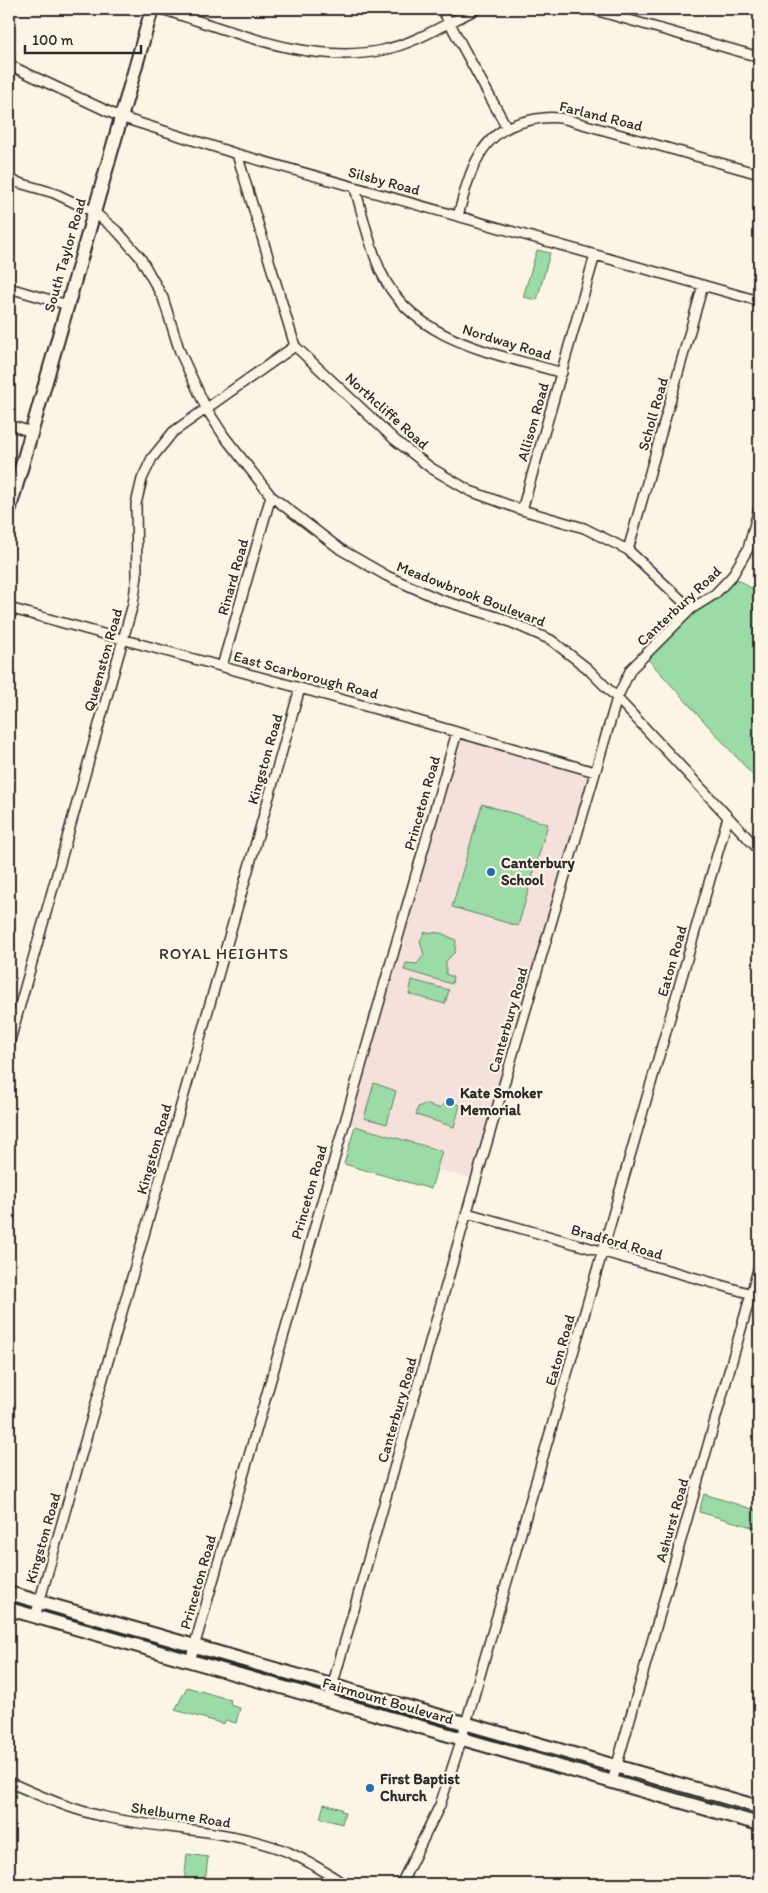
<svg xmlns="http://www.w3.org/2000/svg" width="768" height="1893" font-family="Itim,sans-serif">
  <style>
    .built { fill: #f6e0db }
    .green { fill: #9bdba5; stroke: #638368 }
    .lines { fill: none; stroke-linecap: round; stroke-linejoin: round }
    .minor-casing { stroke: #2b2b2b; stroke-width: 12 }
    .secondary-casing { stroke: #2b2b2b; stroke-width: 16 }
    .minor { stroke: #fcf5e5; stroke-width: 9 }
    .secondary { stroke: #fcf5e5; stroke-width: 12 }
    .poi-dot { fill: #1f6fb2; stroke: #fcf5e5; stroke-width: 2 }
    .labels { text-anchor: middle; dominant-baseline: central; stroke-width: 4.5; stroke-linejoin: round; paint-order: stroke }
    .street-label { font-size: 15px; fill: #2b2b2b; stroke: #fcf5e5 }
    .poi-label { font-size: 15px; font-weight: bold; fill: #2b2b2b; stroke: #fcf5e5; text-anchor: start }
    .neighbourhood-label { font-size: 16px; letter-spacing: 1px; fill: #2b2b2b; stroke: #fcf5e5 }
  </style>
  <rect width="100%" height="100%" fill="#fcf5e5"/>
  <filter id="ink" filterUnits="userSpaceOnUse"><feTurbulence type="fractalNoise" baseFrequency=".02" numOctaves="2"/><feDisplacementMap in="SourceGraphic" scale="10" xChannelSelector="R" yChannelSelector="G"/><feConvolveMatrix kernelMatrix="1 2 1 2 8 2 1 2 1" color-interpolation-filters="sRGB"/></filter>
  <g filter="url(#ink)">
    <path class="built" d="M457,732L595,772L476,1180L437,1169L442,1151L343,1122Z"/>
    <path class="green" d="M537,250L550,253L537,300L523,297Z
      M732,576L759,593V782L645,656Z
      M482,804L548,824L518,926L452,907Z
      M425,932L441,933L456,940L455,952L446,961V974L453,977L452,984L404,970L406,963L417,964L424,955L420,941Z
      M412,980L449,990L445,1004L409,994Z
      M374,1083L396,1091L387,1124L364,1118Z
      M447,1101L460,1105L454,1127L416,1115L418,1107L425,1104L439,1108Z
      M355,1126L442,1151L431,1189L344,1164Z
      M704,1494L759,1511V1529L699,1512Z
      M187,1687L231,1700L230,1705L240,1708L236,1723L225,1720L224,1724L175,1710Z
      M324,1804L342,1809L341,1811L345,1812L342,1824L320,1818Z
      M187,1854L208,1857L205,1884H184Z"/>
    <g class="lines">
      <defs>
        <path id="minor" d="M161,9C231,30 309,66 383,50C416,43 447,23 477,9
          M442,9L507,128
          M591,9L759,57
          M9,65L120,117L237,154L759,301
          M237,154L295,346L395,440L431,468L470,491L522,510L584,528L628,550L691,609
          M9,180L54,193L94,212L118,232L140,257L163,298L180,352L206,408L224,436L271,496L340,549L387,576L441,600L501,618L551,640L587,668L617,698L759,850
          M355,188C363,216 369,245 381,272C413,342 496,353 562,373
          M458,216C469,175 479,130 527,121C539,118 552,116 565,119L759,174
          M9,288L68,305
          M9,425L32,432
          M522,510L595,255
          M628,550L703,285
          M9,608L405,717L595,772
          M222,666L271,496
          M9,1044L133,604L137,576L136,504L142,479L152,458L173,432L295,346
          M467,1213L759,1296
          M35,1617L300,688
          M190,1661L457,732
          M328,1701L476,1180L617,698L631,669L691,609L715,594L732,576L748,549L759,508
          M9,1782C40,1796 72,1810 105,1817C166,1830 231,1829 288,1852C308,1861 326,1872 344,1884
          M612,1782L759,1266
          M401,1884L440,1805L460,1744L728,817"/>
        <path id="secondary" d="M9,511L152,9
          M9,1593L759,1807
          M9,1609L759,1824"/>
      </defs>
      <use href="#minor" class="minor-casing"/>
      <use href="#secondary" class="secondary-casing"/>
      <use href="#minor" class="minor"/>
      <use href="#secondary" class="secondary"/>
    </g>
  </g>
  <g class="poi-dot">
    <circle cx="491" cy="872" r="5"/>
    <circle cx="450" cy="1102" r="5"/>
    <circle cx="370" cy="1788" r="5"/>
  </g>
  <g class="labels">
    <g class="street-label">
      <text transform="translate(601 116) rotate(14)">Farland Road</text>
      <text transform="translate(384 181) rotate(15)">Silsby Road</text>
      <text transform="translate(65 255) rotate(-74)">South Taylor Road</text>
      <text transform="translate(507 342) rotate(17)">Nordway Road</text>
      <text transform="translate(387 411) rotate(42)">Northcliffe Road</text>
      <text transform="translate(653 414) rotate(-74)">Scholl Road</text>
      <text transform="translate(533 422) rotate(-74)">Allison Road</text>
      <text transform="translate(233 577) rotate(-74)">Rinard Road</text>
      <text transform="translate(471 594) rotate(21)">Meadowbrook Boulevard</text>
      <text transform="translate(679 606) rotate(-43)">Canterbury Road</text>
      <text transform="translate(103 660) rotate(-74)">Queenston Road</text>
      <text transform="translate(306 675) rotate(15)">East Scarborough Road</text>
      <text transform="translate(265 759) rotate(-74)">Kingston Road</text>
      <text transform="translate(422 803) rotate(-74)">Princeton Road</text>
      <text transform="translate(672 961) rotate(-74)">Eaton Road</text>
      <text transform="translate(508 1020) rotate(-74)">Canterbury Road</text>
      <text transform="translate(154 1149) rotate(-74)">Kingston Road</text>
      <text transform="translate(309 1192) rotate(-74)">Princeton Road</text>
      <text transform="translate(617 1242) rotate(16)">Bradford Road</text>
      <text transform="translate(560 1350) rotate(-74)">Eaton Road</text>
      <text transform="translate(397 1410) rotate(-74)">Canterbury Road</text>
      <text transform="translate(672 1520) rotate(-74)">Ashurst Road</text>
      <text transform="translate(43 1538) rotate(-74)">Kingston Road</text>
      <text transform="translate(198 1582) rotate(-74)">Princeton Road</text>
      <text transform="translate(388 1701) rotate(16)">Fairmount Boulevard</text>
      <text transform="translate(181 1815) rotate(9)">Shelburne Road</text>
    </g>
    <g class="poi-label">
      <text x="501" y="863">Canterbury<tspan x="501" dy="17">School</tspan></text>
      <text x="460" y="1093">Kate Smoker<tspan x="460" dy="17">Memorial</tspan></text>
      <text x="380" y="1779">First Baptist<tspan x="380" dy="17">Church</tspan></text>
    </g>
    <g class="neighbourhood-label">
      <text x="224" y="953">ROYAL HEIGHTS</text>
    </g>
  </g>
  <rect width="768" height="1893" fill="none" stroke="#fcf5e5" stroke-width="30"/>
  <rect x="15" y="15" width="738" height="1863" fill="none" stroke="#2b2b2b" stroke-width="2" filter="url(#ink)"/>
  <path d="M25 45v8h116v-8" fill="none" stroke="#2b2b2b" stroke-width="2.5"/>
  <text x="32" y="45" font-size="15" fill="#2b2b2b" stroke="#fcf5e5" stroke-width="4" paint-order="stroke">100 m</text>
</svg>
